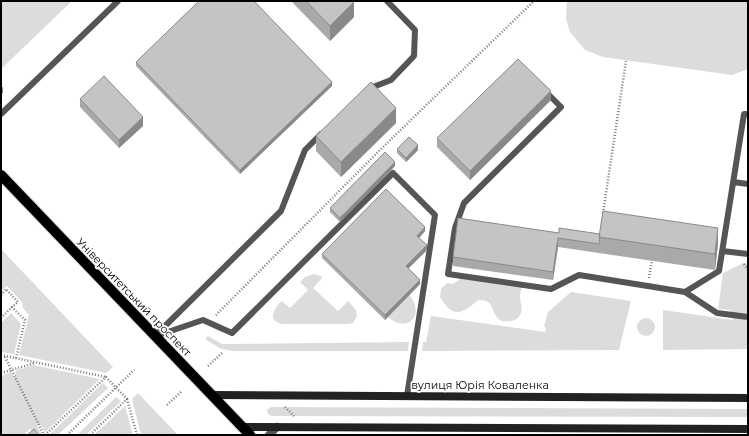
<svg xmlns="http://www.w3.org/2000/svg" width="749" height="436" font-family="Montserrat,sans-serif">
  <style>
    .green { fill: #dcdcdc }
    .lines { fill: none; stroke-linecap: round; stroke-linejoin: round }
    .primary-casing { stroke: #dbdbdb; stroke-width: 12 }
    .path { stroke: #777; stroke-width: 2.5; stroke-dasharray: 1 2; stroke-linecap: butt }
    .lane { stroke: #555; stroke-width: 6 }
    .street { stroke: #555; stroke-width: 8 }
    .secondary { stroke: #222; stroke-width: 8 }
    .primary { stroke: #000; stroke-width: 10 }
    .wall { fill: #a9a9a9 }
    .shaded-wall { fill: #898989 }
    .building { fill: #c4c4c4; stroke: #898989 }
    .labels { text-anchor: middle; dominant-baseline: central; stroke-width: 3.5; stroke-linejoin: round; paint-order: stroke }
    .street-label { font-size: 11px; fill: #000; stroke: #fff }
  </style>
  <rect width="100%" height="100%" fill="#fff"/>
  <path class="green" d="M1,1H72L1,69Z
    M567,1H748V69L732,75L603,57L585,50L570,32L566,19Z
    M1,249L113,367L106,373L19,355L29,315L23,308L22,302L7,286L1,291Z
    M743,263L748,264V349L663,350V310L733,320L730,310L718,309L723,273Z
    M314,274L323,277L313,288L338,311L348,301L356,310L357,316L353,323L348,324H283C266,321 274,308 282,301L290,308L308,290L300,282L305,277Z
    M473,276L522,287C521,290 520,294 520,297C520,304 524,308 520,315C518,319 513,321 509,321C493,324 496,308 488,302C485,300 481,300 478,300C470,307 458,318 448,308C445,305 443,301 440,297L441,289L447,283L453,284L460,279Z
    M571,292L631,301L619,350L422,351L423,342H426L431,316L545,332L546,328L544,326L548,312Z
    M409,294C426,316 408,334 388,317Z
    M11,313L21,324L14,354L1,352V323Z
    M637 327a9 9 0 1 1 18 0a9 9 0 1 1-18 0Z
    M208,336L222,344L409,342L408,351H234L221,349L205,339Z
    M33,365L100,379L45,432L41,425H37L42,435H35L30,429L24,435H1V376L11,372L14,378L16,373L15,371Z
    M103,383L108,388L58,435H49Z
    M138,393L178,435H141L132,399Z
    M116,397L121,401L86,435H77Z
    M125,406L133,435H94Z
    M271,407L748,409V417L272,416L268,414L267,410Z"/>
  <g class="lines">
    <defs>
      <path id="primary" d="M1,175L250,435"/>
    </defs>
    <use href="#primary" class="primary-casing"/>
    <path class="path" d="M603,213L626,61
      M744,264L748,270
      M649,278L652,260
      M1,295L6,289L18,302L12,307L25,320L16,358
      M216,315L383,147L534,1
      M1,318L12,307
      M1,355L106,377
      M5,357L44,435
      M208,366L222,353
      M1,373L35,363
      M127,399L137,435
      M167,405L182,391
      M285,407L294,416
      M45,435L106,377L127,399L90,435
      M67,435L134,370"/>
    <path class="lane" d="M368,89L391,80L414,56L415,30L387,1
      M545,91L561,107L464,203L455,228L448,274L551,289L579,275L685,292L717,313L748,317
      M1,114L118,1
      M733,182L748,184
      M722,251L748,254
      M685,292L719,271L744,114H748
      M157,334L281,211L305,150L321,134
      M156,336L203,320L232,333L393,173L435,215L407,396"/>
    <path class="street" d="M269,435L277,427"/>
    <path class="secondary" d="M212,395L748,398
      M243,427L748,429"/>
    <use href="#primary" class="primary"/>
  </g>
  <path class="wall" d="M291,1H353L354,17L330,41Z
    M136,62L332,86L240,174L136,66Z
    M80,99L143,126L119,148L80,107Z
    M551,100L470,180L437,147V138Z
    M396,123L341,177L316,151V136Z
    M397,149L418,150L406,162L397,153Z
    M395,166L340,222L330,212V208Z
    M425,231L419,238L427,250L408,268L420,284L385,320L322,258V254Z
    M559,233L600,234L718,243L715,270L558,247L553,280L453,266V257Z"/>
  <path class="shaded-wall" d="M354,2V17L330,41V26Z
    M332,82V86L240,174V170Z
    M3,88V93L1,95V91Z
    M551,91V100L470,180V171Z
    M396,108V123L341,177V162Z
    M143,117V126L119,148V140Z
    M418,145V150L406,162V158Z
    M395,162V166L340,222V218Z
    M425,227V231L417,240V236Z
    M718,228V243L715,270V254Z
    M558,238V247L553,280V272Z
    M427,245V250L406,271V266Z
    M420,280V284L385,320V315Z"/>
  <path class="building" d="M199,1H254L332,82L240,170L136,62Z
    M306,1H353L354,2L330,26Z
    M518,59L551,91L470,171L437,138Z
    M104,76L143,117L119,140L80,99Z
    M371,82L396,108L341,162L316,136Z
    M1,86L3,88L1,91Z
    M409,137L418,145L406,158L397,149Z
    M385,152L395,162L340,218L330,208Z
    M386,189L425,227L417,236L427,245L406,266L420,280L385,315L322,254Z
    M603,211L718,228L715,254L599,237Z
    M458,218L559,233V228L600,234L599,244L558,238L553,272L453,257Z
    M34,429L39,435H27Z"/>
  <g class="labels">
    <g class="street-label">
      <text transform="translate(134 297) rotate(46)">Університетський проспект</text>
      <text x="480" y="385">вулиця Юрія Коваленка</text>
    </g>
  </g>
  <rect width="749" height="436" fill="none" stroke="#000000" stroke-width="4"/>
</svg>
